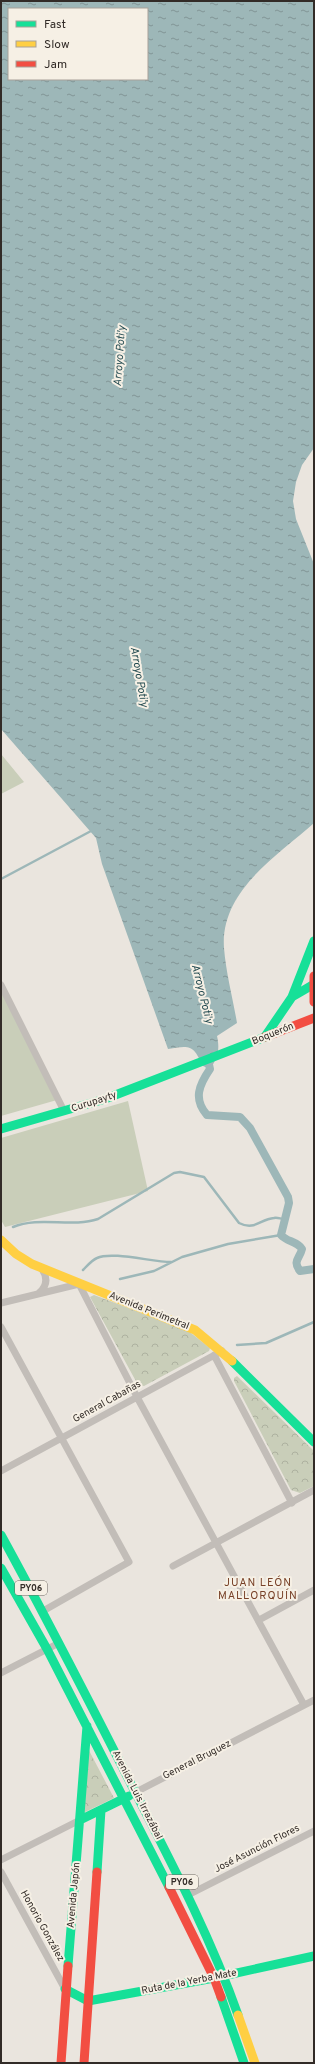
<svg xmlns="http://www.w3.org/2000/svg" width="315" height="2064" font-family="Overpass,sans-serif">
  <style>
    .green { fill: #c9ceb9 }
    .forest { fill: url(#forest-crowns) }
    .water { fill: url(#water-ripples); fill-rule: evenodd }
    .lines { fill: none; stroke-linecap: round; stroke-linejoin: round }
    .stream { stroke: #9db7b8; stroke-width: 2.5 }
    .canal { stroke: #9db7b8; stroke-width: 8 }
    .street { stroke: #c2bdb8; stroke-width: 7 }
    .fast { stroke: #16e098; stroke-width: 9 }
    .slow { stroke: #ffcf43; stroke-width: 9 }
    .jam { stroke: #f24e42; stroke-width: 9 }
    .labels { text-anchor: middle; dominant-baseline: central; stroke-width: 4; stroke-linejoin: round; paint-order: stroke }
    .shield { fill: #f6f0e5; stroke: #6d6660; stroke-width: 1 }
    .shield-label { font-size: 9px; font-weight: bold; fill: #322b27 }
    .street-label { font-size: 10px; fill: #322b27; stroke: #f6f0e5 }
    .water-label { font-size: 11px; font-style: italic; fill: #21494f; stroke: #f6f0e5 }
    .neighbourhood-label { font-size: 11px; letter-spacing: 1px; fill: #784128; stroke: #f6f0e5 }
  </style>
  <defs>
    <pattern id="forest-crowns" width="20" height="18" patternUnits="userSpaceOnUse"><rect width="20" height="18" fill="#c9ceb9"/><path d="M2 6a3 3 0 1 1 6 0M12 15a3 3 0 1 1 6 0" fill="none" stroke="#adb19f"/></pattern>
    <pattern id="water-ripples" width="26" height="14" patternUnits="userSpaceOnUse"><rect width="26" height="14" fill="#9db7b8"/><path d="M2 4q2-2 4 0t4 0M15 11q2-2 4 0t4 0" fill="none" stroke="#819596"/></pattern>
  </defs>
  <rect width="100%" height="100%" fill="#eae5de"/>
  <path class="green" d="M1,754L24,782L1,794Z
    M1,987L57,1100L1,1116Z
    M128,1101L148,1191L5,1227L1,1220V1138Z"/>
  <path class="forest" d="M94,1295L187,1330L210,1348L209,1351L144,1386L138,1385L90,1297Z
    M237,1376L314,1451V1486L300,1493L291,1490L234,1381V1378Z
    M83,1739L114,1798L79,1815Z"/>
  <path class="water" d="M1,1H314V448L302,465L296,482L293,501L296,519L314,564V823C277,856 220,891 224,948C226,973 233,999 237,1023L217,1036C220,1049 218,1058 210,1069L203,1066C193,1045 191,1045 168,1049L102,864L96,838L1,729ZM9,9H147V79H9Z"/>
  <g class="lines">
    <path class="stream" d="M1,879L91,831
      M13,1227C40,1216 71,1228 98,1219L174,1173L180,1172L204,1177L239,1223C255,1231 260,1219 274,1218C277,1217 281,1219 284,1219
      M83,1270C87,1266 92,1260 97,1258C112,1251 152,1262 171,1262
      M120,1279L154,1271L182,1257L228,1244L281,1235
      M237,1345L266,1343L314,1322"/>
    <path class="canal" d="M208,1060L210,1069C199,1085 193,1099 207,1115L240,1117L250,1128L288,1197L289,1203L281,1235C287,1242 297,1241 302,1249C300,1258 292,1261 300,1271L314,1269"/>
    <path class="street" d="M1,985L64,1111
      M39,1293C47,1286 48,1278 42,1269
      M1,1303L79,1284L137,1397L304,1705
      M1,1327L129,1562L43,1611
      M214,1355L292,1503
      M1,1471L222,1351
      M173,1566L314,1490
      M259,1620L314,1590
      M1,1673L59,1643
      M136,1792L314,1700
      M1,1860L80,1820
      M1,1872L65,1989
      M188,1895L314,1831"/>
    <path class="fast" d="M292,997L314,984
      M266,1035L292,997L314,941
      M1,1129L105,1099L265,1037
      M232,1361L314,1442
      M1,1535C46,1617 89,1701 131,1784C170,1860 210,1935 238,2015
      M1,1568L47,1649L169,1887
      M80,1820L129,1796
      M97,1872L101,1810
      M68,1966L87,1726
      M65,1989L88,2001L214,1978L314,1956
      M221,1997L244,2063"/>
    <path class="slow" d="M1,1240L16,1254L32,1264L195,1330L232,1361
      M238,2015L255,2063"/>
    <path class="jam" d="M314,976V1002
      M265,1037L314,1018
      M169,1887L214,1978L221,1997
      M61,2063L68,1966
      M84,2063L97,1872"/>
  </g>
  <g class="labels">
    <g class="shield">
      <rect x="15" y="1581" width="32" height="14" rx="3"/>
      <rect x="166" y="1875" width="32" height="14" rx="3"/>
    </g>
    <g class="shield-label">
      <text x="31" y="1588">PY06</text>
      <text x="182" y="1882">PY06</text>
    </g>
    <g class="street-label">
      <text transform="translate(273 1034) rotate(-22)">Boquerón</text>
      <text transform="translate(94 1102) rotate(-18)">Curupayty</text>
      <text transform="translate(149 1311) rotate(22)">Avenida Perimetral</text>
      <text transform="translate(107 1402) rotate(-29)">General Cabañas</text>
      <text transform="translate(197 1760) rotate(-27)">General Bruguez</text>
      <text transform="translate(137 1795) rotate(63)">Avenida Luis Irrazábal</text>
      <text transform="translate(257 1849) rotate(-27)">José Asunción Flores</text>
      <text transform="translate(74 1895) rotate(-85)">Avenida Japón</text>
      <text transform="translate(42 1926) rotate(61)">Honorio González</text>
      <text transform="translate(189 1982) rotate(-11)">Ruta de la Yerba Mate</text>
    </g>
    <g class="water-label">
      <text transform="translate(120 356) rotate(-86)">Arroyo Poti'y</text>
      <text transform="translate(139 677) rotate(80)">Arroyo Poti'y</text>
      <text transform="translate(202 994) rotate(76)">Arroyo Poti'y</text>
    </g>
    <g class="neighbourhood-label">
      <text x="258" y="1583">JUAN LEÓN<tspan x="258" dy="13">MALLORQUÍN</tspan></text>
    </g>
  </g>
  <rect width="315" height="2064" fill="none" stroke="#322b27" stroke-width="4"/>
  <rect x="8" y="8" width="140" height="72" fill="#f6f0e5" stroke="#a8a199"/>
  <rect x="16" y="21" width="20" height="6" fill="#16e098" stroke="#a8a199"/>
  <text x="44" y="28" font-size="12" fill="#322b27">Fast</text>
  <rect x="16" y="41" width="20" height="6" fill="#ffcf43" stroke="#a8a199"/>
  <text x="44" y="48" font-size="12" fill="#322b27">Slow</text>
  <rect x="16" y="61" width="20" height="6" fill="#f24e42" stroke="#a8a199"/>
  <text x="44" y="68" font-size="12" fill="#322b27">Jam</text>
</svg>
